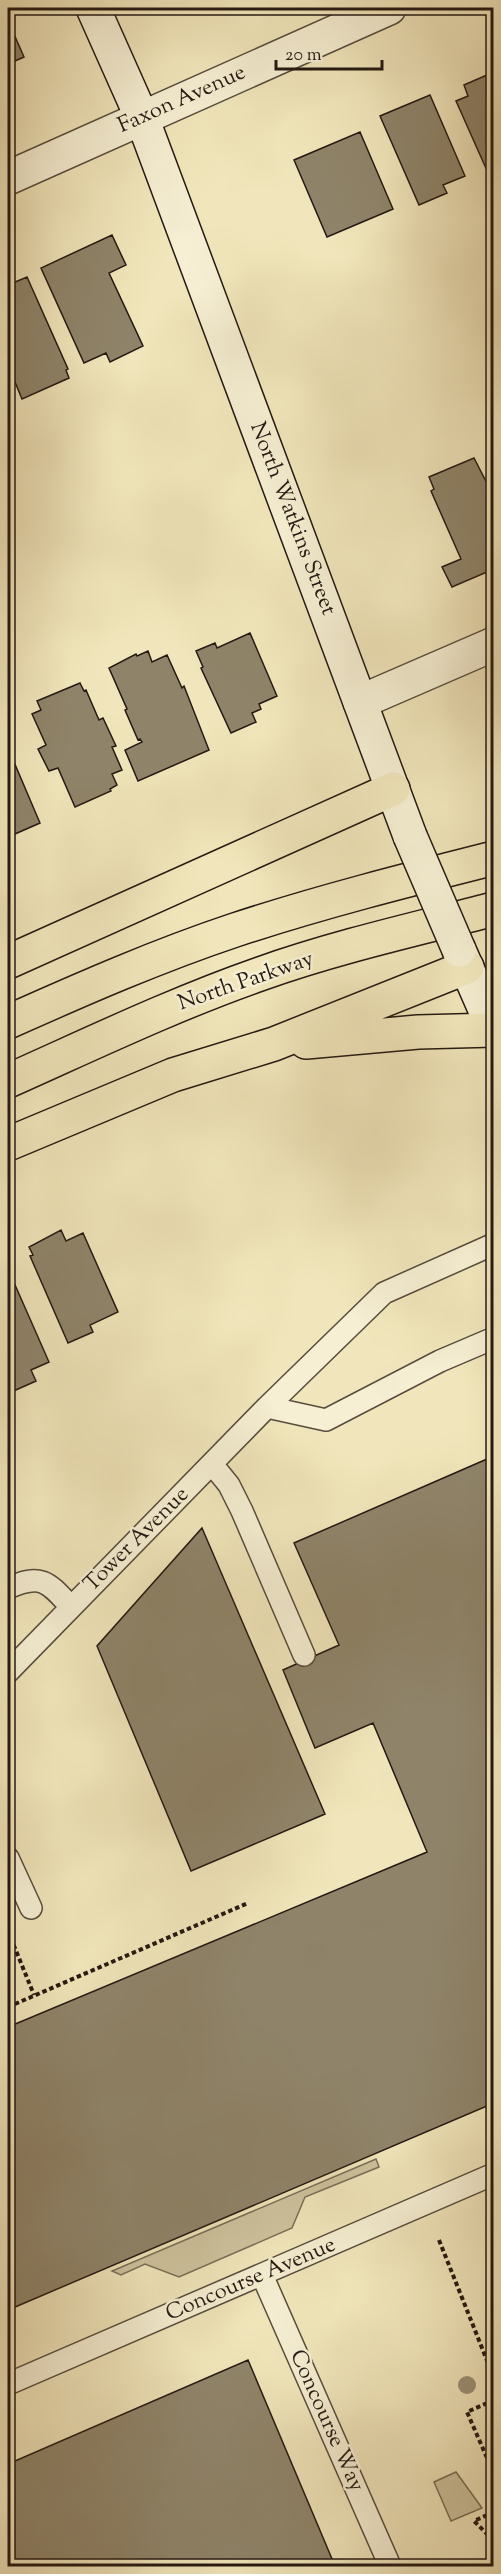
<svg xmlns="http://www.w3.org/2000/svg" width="501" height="2574" font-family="'Sorts Mill Goudy',serif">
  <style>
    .green { fill: #cec39e; stroke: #796e58; stroke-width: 1.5 }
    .building { fill: #8f846a; stroke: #241913; stroke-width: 1.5 }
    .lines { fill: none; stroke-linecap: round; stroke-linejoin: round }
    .lane-casing { stroke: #574c3d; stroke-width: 24 }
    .street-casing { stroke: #574c3d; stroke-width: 36 }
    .secondary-casing { stroke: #241913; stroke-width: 36 }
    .primary-casing { stroke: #241913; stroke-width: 36 }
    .path { stroke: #241913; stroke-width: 4; stroke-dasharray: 4.5 3; stroke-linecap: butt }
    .lane { stroke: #f6efd3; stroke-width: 21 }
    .street { stroke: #f6efd3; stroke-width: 33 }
    .secondary { stroke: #f6efd3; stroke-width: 33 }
    .primary { stroke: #f1e6bb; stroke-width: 33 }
    .secondary-bridge-casing { stroke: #241913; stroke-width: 36; stroke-linecap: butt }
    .secondary-bridge { stroke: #f6efd3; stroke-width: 33 }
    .tree { fill: #9c9176 }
    .labels { text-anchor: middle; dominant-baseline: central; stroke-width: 5; stroke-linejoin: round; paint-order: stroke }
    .street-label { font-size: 22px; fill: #241913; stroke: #f6efd3 }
  </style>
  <rect width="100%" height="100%" fill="#f1e6bb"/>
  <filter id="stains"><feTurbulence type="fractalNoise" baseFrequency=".00333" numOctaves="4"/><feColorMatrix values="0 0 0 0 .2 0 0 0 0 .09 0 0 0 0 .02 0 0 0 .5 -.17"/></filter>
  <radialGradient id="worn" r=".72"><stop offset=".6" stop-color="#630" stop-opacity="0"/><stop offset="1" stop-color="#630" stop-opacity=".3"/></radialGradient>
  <path class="green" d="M376,2159L379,2167L305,2197L292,2228L179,2277L145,2264L121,2275L112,2271Z
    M456,2472L482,2508L451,2521L434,2482Z"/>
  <path class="building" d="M10,25L24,57L8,64V26Z
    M494,72V184H493L456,101L468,96L464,85Z
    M430,95L465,176L443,185L447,193L419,205L380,116Z
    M360,132L393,209L327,237L294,160Z
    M112,235L126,265L109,273L143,346L110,362L106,353L84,363L41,268Z
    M27,277L68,369L66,370L69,378L22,399L8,365V285Z
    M474,458L494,497V569L452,587L442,567L461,559L431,491L434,489L429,477Z
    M250,633L277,696L259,704L261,709L252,713L256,722L231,733L201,668L203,667L196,651L215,643L217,648Z
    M148,651L152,662L167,655L182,688L184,686L209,750L138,781L125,750L142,742L140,739L138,740L125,710L127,709L109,668L136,654L137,656Z
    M80,683L84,691L86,690L99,720L103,718L116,746L112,747L122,770L112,774L117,785L110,789L111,791L75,807L58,768L49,771L38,749L46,745L32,714L41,710L37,701Z
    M8,748L40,823L8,837Z
    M61,1230L66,1241L83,1233L118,1312L90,1325L93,1332L68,1343L30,1256L33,1255L29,1247Z
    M8,1269L49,1362L31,1370L36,1381L9,1393Z
    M494,1456V2103L8,2310V2027L427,1852L373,1723L315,1748L283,1670L339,1645L294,1543Z
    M202,1528L325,1814L191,1871L97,1646Z
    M248,2360L335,2566H8V2464Z"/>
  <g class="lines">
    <defs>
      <path id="lane" d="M267,1407L326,1420L440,1361L494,1338
        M212,1464L229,1485L242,1511L304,1655
        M8,1588C42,1573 48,1582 71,1607
        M8,1672L267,1407L384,1293L494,1244
        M8,1858L31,1908
        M262,2275L390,2566
        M8,2384L494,2174"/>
      <path id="street" d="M8,178L389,8
        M360,702L494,644"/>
      <path id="secondary" d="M93,8L142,118L410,836
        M459,950L494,1030"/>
      <path id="primary" d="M8,962L393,789
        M8,1022C82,989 157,956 235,930C320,902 407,880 494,858
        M306,1042L418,1032L494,1030
        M8,1081C91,1044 174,1004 260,974C336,947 416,929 494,909
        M8,1144L173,1075L274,1044L467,967"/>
    </defs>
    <use href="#lane" class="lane-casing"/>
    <use href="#street" class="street-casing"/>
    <use href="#secondary" class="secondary-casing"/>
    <use href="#primary" class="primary-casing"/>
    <path class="path" d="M8,1931L34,1995
      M8,2007L248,1903
      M439,2240L494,2378
      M494,2400L467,2412L494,2474
      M494,2512L474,2521L494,2541"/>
    <use href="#lane" class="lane"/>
    <use href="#street" class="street"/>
    <use href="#secondary" class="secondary"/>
    <use href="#primary" class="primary"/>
    <defs>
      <path id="secondary-bridge" d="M410,836L459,950"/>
    </defs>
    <use href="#secondary-bridge" class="secondary-bridge-casing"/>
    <use href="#secondary-bridge" class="secondary-bridge"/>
  </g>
  <circle class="tree" cx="467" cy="2385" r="9"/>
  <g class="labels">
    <g class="street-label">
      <text transform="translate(182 100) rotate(-24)">Faxon Avenue</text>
      <text transform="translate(292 519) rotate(69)">North Watkins Street</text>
      <text transform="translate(246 982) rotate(-19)">North Parkway</text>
      <text transform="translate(137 1540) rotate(-45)">Tower Avenue</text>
      <text transform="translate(251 2280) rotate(-23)">Concourse Avenue</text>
      <text transform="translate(326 2421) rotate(66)">Concourse Way</text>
    </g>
  </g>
  <rect width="501" height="2574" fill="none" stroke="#f1e6bb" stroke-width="30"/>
  <rect x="9" y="9" width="483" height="2556" fill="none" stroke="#241913" stroke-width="3"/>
  <rect x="15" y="15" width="471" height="2544" fill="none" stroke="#241913" stroke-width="1.5"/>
  <path d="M276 60v9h106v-9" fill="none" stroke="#241913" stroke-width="3"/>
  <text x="285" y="60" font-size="18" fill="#241913" stroke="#f6efd3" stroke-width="4.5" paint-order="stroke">20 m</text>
  <rect width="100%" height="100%" filter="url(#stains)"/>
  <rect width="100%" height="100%" fill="url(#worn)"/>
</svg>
